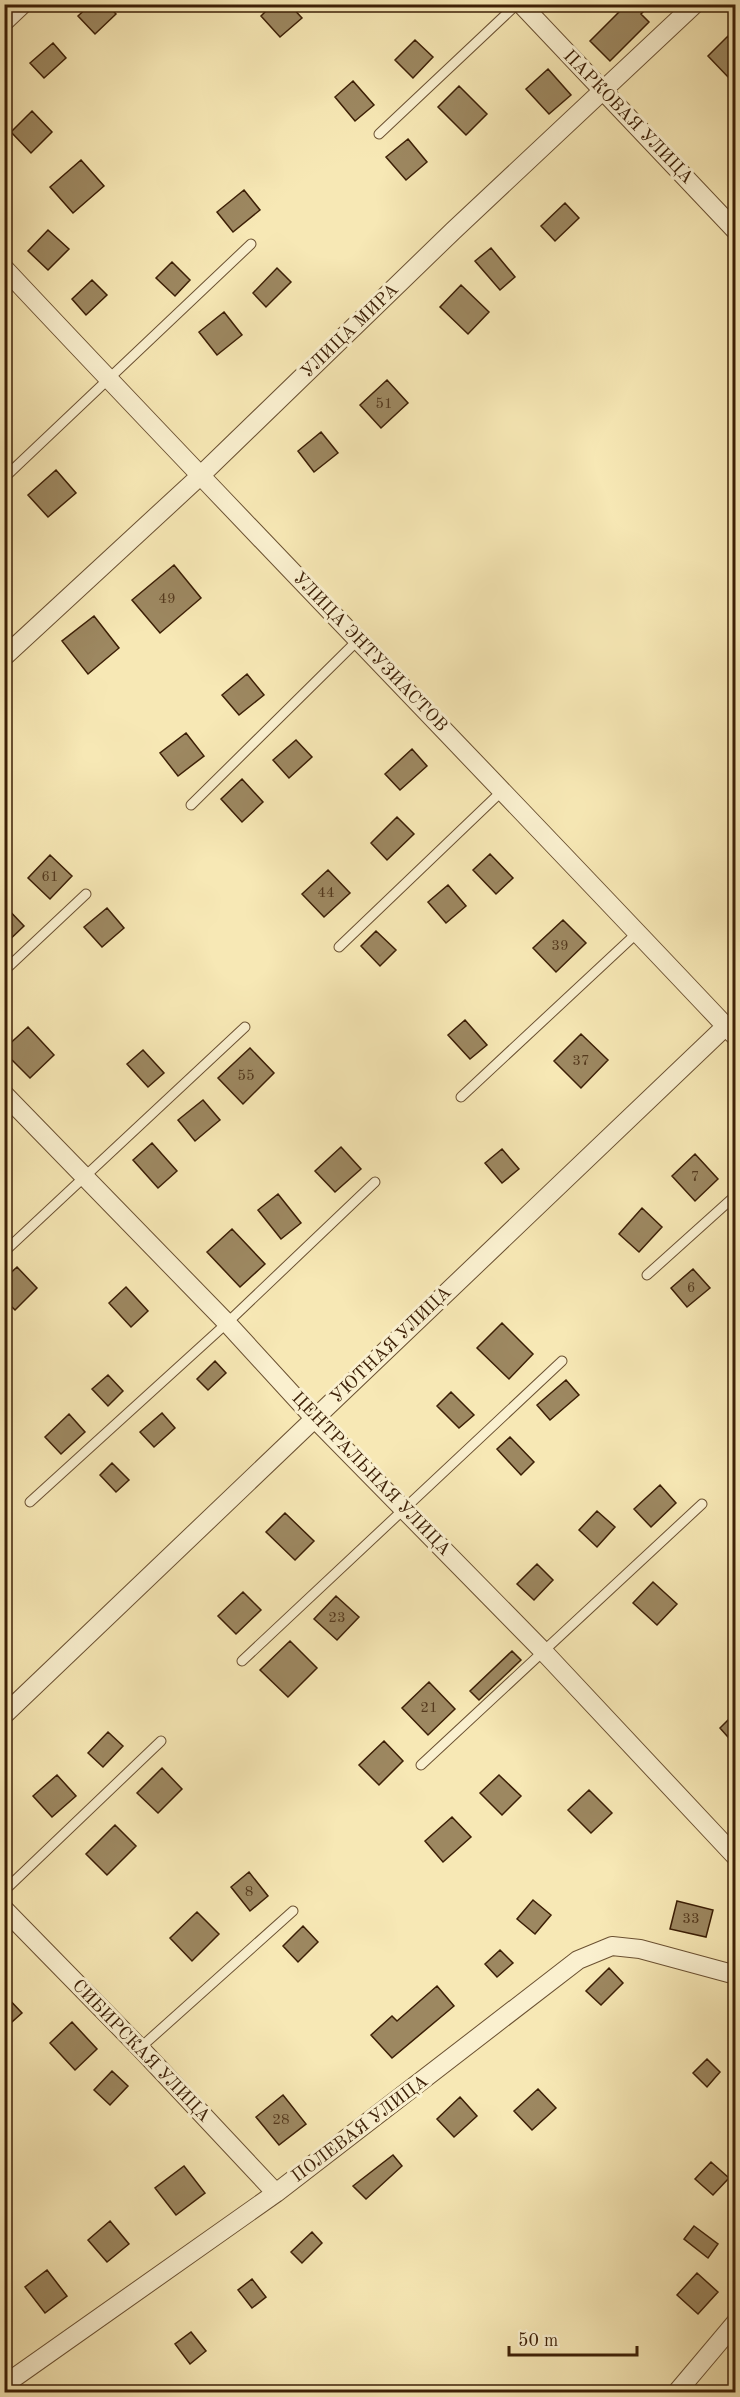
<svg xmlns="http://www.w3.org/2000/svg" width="740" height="2397" font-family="'Old Standard TT',serif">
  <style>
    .building { fill: #9d8861; stroke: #3c1f06; stroke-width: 1.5 }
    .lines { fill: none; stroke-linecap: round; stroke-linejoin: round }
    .service-casing { stroke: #6b5132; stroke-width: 11 }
    .minor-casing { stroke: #6b5132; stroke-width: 20 }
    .service { stroke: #faf0cf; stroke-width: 9 }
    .minor { stroke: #faf0cf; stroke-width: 18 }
    .labels { text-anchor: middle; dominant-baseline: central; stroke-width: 6; stroke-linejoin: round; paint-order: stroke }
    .number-label { font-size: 15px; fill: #54391d }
    .street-label { font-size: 18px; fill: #3c1f06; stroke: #faf0cf }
  </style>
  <rect width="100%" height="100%" fill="#f7e8b5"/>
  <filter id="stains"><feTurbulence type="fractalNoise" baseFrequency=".00333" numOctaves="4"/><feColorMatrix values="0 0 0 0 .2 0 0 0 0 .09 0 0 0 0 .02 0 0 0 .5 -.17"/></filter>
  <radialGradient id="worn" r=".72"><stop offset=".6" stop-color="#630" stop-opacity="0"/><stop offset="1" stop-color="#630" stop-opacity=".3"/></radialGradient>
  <path class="building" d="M91,4H107L116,14L95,34L78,16Z
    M273,4H289L302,18L280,37L261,16Z
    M627,4H651L641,14L649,22L610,61L590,41Z
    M728,36L735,43V69L728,77L708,56Z
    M415,40L433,57L413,78L395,60Z
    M53,43L66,58L44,78L30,63Z
    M548,69L571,95L549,114L526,89Z
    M353,81L374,105L355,121L335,97Z
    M459,86L487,114L466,135L438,107Z
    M32,111L52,132L31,153L11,132Z
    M408,139L427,162L406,180L386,157Z
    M81,160L104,186L73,213L50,187Z
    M244,190L260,210L233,232L217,212Z
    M565,203L579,218L555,241L541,226Z
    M48,230L69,249L48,270L28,251Z
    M491,248L515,277L500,290L475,261Z
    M172,262L190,280L175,296L156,278Z
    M277,268L291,282L266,307L253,293Z
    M92,280L107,295L86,315L72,299Z
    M461,285L489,312L468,334L440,307Z
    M224,312L242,335L217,355L199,332Z
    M387,380L408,403L381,428L360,405Z
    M321,432L338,453L314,472L298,451Z
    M56,470L76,493L48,517L28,495Z
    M174,565L201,598L160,633L132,600Z
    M94,616L119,648L88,674L62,641Z
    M247,674L264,695L239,715L222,695Z
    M186,733L204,756L178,776L160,753Z
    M296,740L312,757L289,778L273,760Z
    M412,749L427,766L400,790L385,774Z
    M242,779L263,802L242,822L221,799Z
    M397,817L414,834L387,860L371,843Z
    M490,854L513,878L496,894L473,870Z
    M50,855L72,876L50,899L28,878Z
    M328,870L350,893L324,917L302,894Z
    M448,885L466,906L446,923L428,902Z
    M4,905L24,926L4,945Z
    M107,908L124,928L102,947L84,927Z
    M563,920L586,943L556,972L533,948Z
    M376,931L396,950L380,966L361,946Z
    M465,1020L487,1045L470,1059L448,1035Z
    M28,1027L54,1055L30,1078L4,1052V1049Z
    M581,1034L608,1060L581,1088L554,1061Z
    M250,1048L274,1073L243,1104L218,1078Z
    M143,1050L164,1073L148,1087L127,1064Z
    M203,1100L220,1120L195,1141L178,1120Z
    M152,1143L177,1171L158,1188L133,1160Z
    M341,1147L361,1169L335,1192L315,1171Z
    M502,1149L519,1169L502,1183L485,1163Z
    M695,1154L718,1179L695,1201L672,1176Z
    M278,1194L301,1223L281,1239L258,1210Z
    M642,1208L662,1227L639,1252L619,1234Z
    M232,1229L265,1264L240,1287L207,1252Z
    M17,1267L37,1288L15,1310L4,1299V1279Z
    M693,1269L710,1288L687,1307L671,1288Z
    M126,1287L148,1311L131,1327L109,1303Z
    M502,1323L533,1354L509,1379L477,1348Z
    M215,1361L226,1373L208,1390L197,1379Z
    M108,1375L123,1391L108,1406L92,1389Z
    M566,1380L579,1395L550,1420L537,1405Z
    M451,1392L474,1415L459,1428L437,1406Z
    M162,1413L175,1428L154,1447L140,1432Z
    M69,1414L85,1432L61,1454L45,1437Z
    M510,1437L534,1462L521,1475L497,1449Z
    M112,1463L129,1480L116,1492L100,1475Z
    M660,1485L676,1503L651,1527L634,1509Z
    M597,1511L615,1527L597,1547L579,1530Z
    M285,1513L314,1541L295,1560L266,1532Z
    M537,1564L553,1580L534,1600L517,1584Z
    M653,1582L677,1604L657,1625L633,1603Z
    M243,1592L261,1610L236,1634L218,1616Z
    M336,1596L359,1617L337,1640L314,1619Z
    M290,1641L317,1668L288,1697L260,1670Z
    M512,1651L521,1660L479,1700L470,1691Z
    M429,1682L455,1709L428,1735L402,1708Z
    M735,1713V1745L720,1728Z
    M108,1732L123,1746L103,1767L88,1753Z
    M384,1741L403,1761L379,1785L359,1765Z
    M162,1768L182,1789L158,1813L137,1793Z
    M57,1775L76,1796L52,1817L33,1796Z
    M499,1775L521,1796L502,1815L480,1793Z
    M589,1790L612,1813L591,1833L568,1810Z
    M452,1817L471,1837L443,1862L425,1841Z
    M115,1825L136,1846L107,1875L86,1854Z
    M249,1872L268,1896L250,1911L231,1887Z
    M533,1900L551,1915L535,1934L517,1919Z
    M677,1901L713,1910L706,1937L670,1929Z
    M197,1912L219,1934L192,1961L170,1938Z
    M303,1926L318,1942L298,1962L283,1946Z
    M500,1950L513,1963L497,1977L485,1964Z
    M609,1968L623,1983L601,2005L586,1991Z
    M437,1986L454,2006L392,2058L371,2035L392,2016L397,2021Z
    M4,1994L22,2013L4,2029Z
    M72,2022L97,2049L75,2070L50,2043Z
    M707,2059L720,2072L707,2087L693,2073Z
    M112,2071L128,2086L110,2105L94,2090Z
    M538,2089L556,2108L532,2130L514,2111Z
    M283,2095L306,2124L279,2145L256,2117Z
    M460,2097L477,2116L454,2137L437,2119Z
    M393,2155L402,2166L366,2199L353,2186Z
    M711,2162L729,2178L713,2195L695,2179Z
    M184,2166L205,2193L176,2215L155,2188Z
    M110,2221L129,2244L107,2262L88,2240Z
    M694,2226L718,2244L708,2258L684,2239Z
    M312,2232L322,2243L302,2263L291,2252Z
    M47,2270L67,2296L45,2313L25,2287Z
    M697,2273L718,2292L698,2314L677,2295Z
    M252,2279L266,2297L252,2308L238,2290Z
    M191,2332L206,2351L190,2364L175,2344Z"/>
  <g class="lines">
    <defs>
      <path id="service" d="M379,134L517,4
        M4,478L251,244
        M191,805L359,639
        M339,947L502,791
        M4,971L86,894
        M461,1097L637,933
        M4,1252L245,1027
        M647,1275L736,1195
        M30,1502L227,1323L375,1182
        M242,1661L562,1361
        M421,1765L702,1504
        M4,1891L161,1741
        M140,2048L293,1911"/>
      <path id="minor" d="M521,4L736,231
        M4,22L23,4
        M4,268C246,526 493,779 736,1037
        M4,657L200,476L453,231L695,4
        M4,1094L227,1323L314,1418L543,1651L736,1857
        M4,1715L726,1026
        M4,1909L140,2048L276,2193
        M4,2385L276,2193L578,1960L612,1946L640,1949L736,1975
        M677,2392L736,2322"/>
    </defs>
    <use href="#service" class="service-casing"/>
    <use href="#minor" class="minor-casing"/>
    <use href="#service" class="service"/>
    <use href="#minor" class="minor"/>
  </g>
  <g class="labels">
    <g class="number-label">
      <text x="384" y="404">51</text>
      <text x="167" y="599">49</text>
      <text x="50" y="877">61</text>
      <text x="326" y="893">44</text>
      <text x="560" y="946">39</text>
      <text x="581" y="1061">37</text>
      <text x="246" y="1076">55</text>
      <text x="695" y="1177">7</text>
      <text x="691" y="1288">6</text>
      <text x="337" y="1618">23</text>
      <text x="429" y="1708">21</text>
      <text x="249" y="1892">8</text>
      <text x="691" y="1919">33</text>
      <text x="281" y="2120">28</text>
    </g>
    <g class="street-label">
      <text transform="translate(628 117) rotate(46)">ПАРКОВАЯ УЛИЦА</text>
      <text transform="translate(350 331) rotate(-44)">УЛИЦА МИРА</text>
      <text transform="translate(370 652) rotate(46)">УЛИЦА ЭНТУЗИАСТОВ</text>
      <text transform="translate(391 1345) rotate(-44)">УЮТНАЯ УЛИЦА</text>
      <text transform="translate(371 1474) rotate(46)">ЦЕНТРАЛЬНАЯ УЛИЦА</text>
      <text transform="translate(141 2051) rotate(46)">СИБИРСКАЯ УЛИЦА</text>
      <text transform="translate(360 2129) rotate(-37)">ПОЛЕВАЯ УЛИЦА</text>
    </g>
  </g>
  <rect width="740" height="2397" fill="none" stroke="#f7e8b5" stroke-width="24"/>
  <rect x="6" y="6" width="728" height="2385" fill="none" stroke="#3c1f06" stroke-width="3"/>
  <rect x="12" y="12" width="716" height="2373" fill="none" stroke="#3c1f06" stroke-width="1.5"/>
  <path d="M509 2346v9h128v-9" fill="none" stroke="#3c1f06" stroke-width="3"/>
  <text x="518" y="2346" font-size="18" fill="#3c1f06" stroke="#faf0cf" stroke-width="4.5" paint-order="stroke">50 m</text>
  <rect width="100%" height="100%" filter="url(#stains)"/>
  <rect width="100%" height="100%" fill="url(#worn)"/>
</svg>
